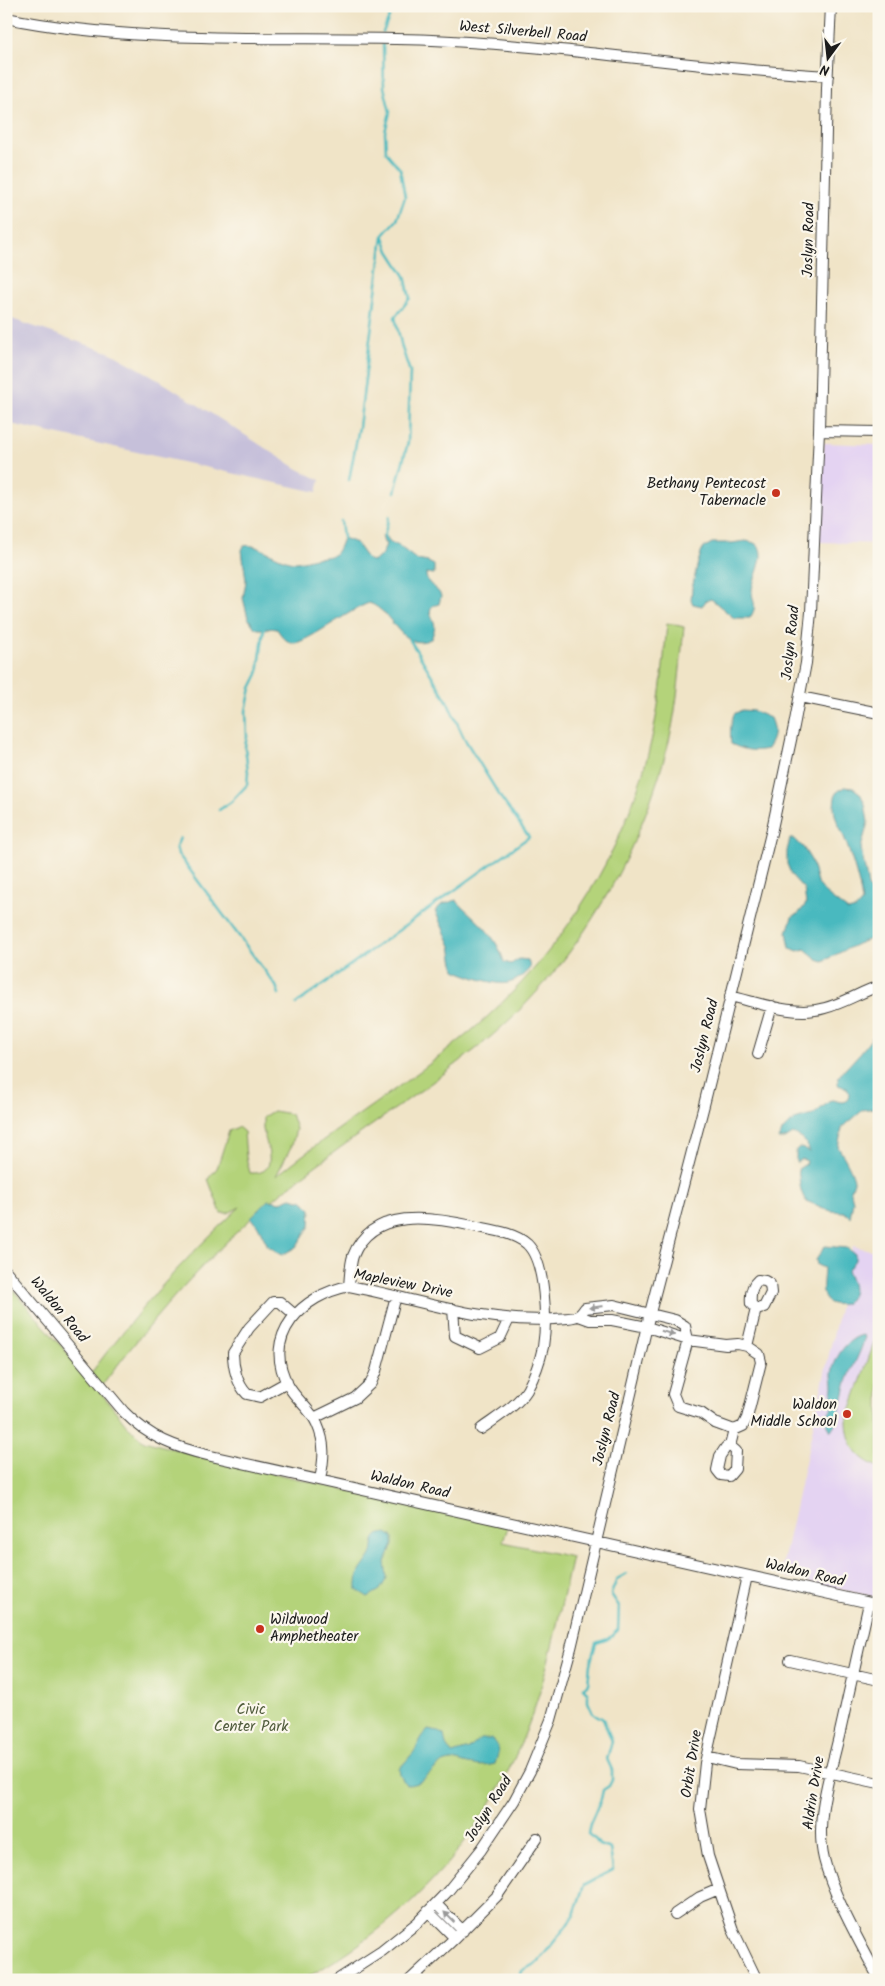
<svg xmlns="http://www.w3.org/2000/svg" width="885" height="1986" font-family="Kalam,sans-serif">
  <style>
    .built { fill: #e4d3f2 }
    .industrial { fill: #c6c0da }
    .green { fill: #b4d37a; stroke: #68784b }
    .water { fill: #49b9bf; stroke: #326a6e }
    .lines { fill: none; stroke-linecap: round; stroke-linejoin: round }
    .stream { stroke: #49b9bf; stroke-width: 2.5 }
    .minor-casing { stroke: #3c3a36; stroke-width: 12 }
    .minor { stroke: #fff; stroke-width: 10 }
    .oneway { fill: #999 }
    .poi-dot { fill: #c8321e; stroke: #fbf7ec; stroke-width: 2 }
    .labels { text-anchor: middle; dominant-baseline: central; stroke-width: 4.5; stroke-linejoin: round; paint-order: stroke }
    .street-label { font-size: 15px; fill: #1c1c1c; stroke: #fbf7ec }
    .poi-label { font-size: 15px; fill: #1c1c1c; stroke: #fbf7ec; text-anchor: end }
    .park-label { font-size: 15px; fill: #515c3d; stroke: #fbf7ec }
  </style>
  <rect width="100%" height="100%" fill="#fbf7ec"/>
  <filter id="ink" filterUnits="userSpaceOnUse"><feTurbulence type="fractalNoise" baseFrequency=".02" numOctaves="2"/><feDisplacementMap in="SourceGraphic" scale="10" xChannelSelector="R" yChannelSelector="G"/><feConvolveMatrix kernelMatrix="1 2 1 2 8 2 1 2 1" color-interpolation-filters="sRGB"/></filter>
  <filter id="wash" filterUnits="userSpaceOnUse"><feTurbulence type="fractalNoise" baseFrequency=".0096" numOctaves="4" result="noise"/><feDisplacementMap in="SourceGraphic" scale="20" xChannelSelector="R" yChannelSelector="G"/><feGaussianBlur stdDeviation="1.12" result="paint"/><feColorMatrix in="noise" values="0 0 0 0 0 0 0 0 0 0 0 0 0 0 0 0 0 1.4 0 .05"/><feComposite in="paint" operator="in"/></filter>
  <g filter="url(#wash)">
    <rect width="100%" height="100%" fill="#f0e4c7"/>
    <path class="built" d="M824,443L879,445V544L819,542Z
      M853,1246L879,1252V1598L780,1576Z"/>
    <path class="industrial" d="M6,317L111,353L151,375L298,469L320,480L317,492L6,423Z"/>
    <path class="green" d="M667,623L684,627C680,665 678,704 669,741C638,861 573,972 476,1049C407,1104 330,1150 263,1208C200,1264 149,1322 99,1390L129,1428L144,1441L211,1459L508,1527L503,1542L572,1557C560,1610 550,1664 532,1715C490,1833 411,1920 302,1980H6V1282L88,1377C134,1315 183,1259 240,1207L228,1213H221L208,1179L217,1168L229,1131L238,1127L244,1132L246,1157L250,1173C281,1175 266,1146 263,1129C263,1125 263,1121 263,1117L273,1111L291,1114L296,1129L292,1145L276,1176C338,1126 408,1084 470,1032C562,954 630,847 654,728C661,693 664,658 667,623Z
      M879,1329V1467C856,1459 847,1443 847,1419Z"/>
    <path class="water" d="M382,536H386L391,543L398,545L417,560L428,562L434,565V574L426,573C425,585 437,586 441,596L439,604L432,606C428,613 432,615 434,622C436,627 433,634 431,639C400,653 394,611 369,603C351,609 306,643 294,643C285,642 281,635 277,629C269,627 262,631 255,628L248,618L243,598L246,581L242,550L244,546C258,542 279,562 296,562C302,562 309,559 315,558C336,556 336,557 343,538L356,543L368,560L374,561C382,556 384,552 386,543H384Z
      M745,541C777,543 751,578 752,592C753,604 758,605 750,618H734L711,599L706,601L702,606L693,604L691,600L692,589L698,562L703,548L712,543H732Z
      M742,710L754,711L770,718C775,730 775,737 767,749C753,752 744,750 731,744C730,733 730,725 734,714Z
      M844,787L853,788L860,793L865,804L868,822L861,848L868,886L879,916V931L873,938L857,944L823,961L817,959L805,949L798,951L790,948L787,932L792,917L799,913L806,904L804,889L792,876L787,864V851L790,839H794L803,847L811,860L817,882L826,894L848,911L856,909L862,902C860,884 853,862 847,845C840,824 830,817 836,793Z
      M456,900C476,921 496,933 504,962L511,964L519,959L528,960L530,968C524,975 517,981 508,983C497,986 465,975 455,970L451,946L435,911L441,905Z
      M879,1029V1107L863,1110L842,1128L838,1147C842,1153 855,1175 854,1182C853,1186 852,1187 850,1189L853,1201L850,1217L844,1212L831,1211L806,1201C799,1191 800,1181 798,1169L806,1164L807,1161L802,1159L796,1163V1150L799,1147L810,1152C804,1140 807,1141 793,1134L785,1139H778L783,1130L794,1120L813,1115L831,1100C838,1100 842,1105 848,1099L849,1093L847,1088L838,1085V1077L861,1052Z
      M291,1198L303,1201L311,1209L310,1226L296,1247L282,1255L268,1246L258,1226L251,1217L268,1200L281,1202Z
      M825,1246L847,1248L855,1254V1260L847,1271C853,1285 857,1292 845,1304C817,1308 823,1289 824,1268L817,1265L816,1260Z
      M879,1260V1299C876,1294 877,1291 876,1286C874,1276 866,1272 874,1262Z
      M863,1335L865,1337C861,1353 852,1366 847,1382C842,1398 840,1417 831,1431L827,1424L829,1412L833,1407C830,1400 832,1394 833,1387C833,1382 832,1378 832,1374C834,1358 847,1338 863,1335Z
      M387,1533L393,1537V1545L385,1562L387,1578L380,1590L368,1597L357,1590C356,1571 362,1570 371,1555C374,1550 372,1541 376,1537C379,1533 383,1534 387,1533Z
      M428,1730L439,1732L444,1735L446,1745L452,1754L469,1749L480,1739H491L497,1745L498,1754L495,1764C483,1767 475,1766 464,1763C460,1762 456,1760 452,1761C432,1762 429,1785 406,1785L400,1775L399,1769L414,1752L422,1737Z"/>
    <g class="lines">
      <path class="stream" d="M383,32L394,6
        M384,237L389,251L405,276L410,298L395,317L402,348L410,372L408,442L395,492
        M349,480L359,427L383,236L397,220L405,197L400,169L386,152L385,132L390,112L384,87L383,45
        M341,521L343,538
        M384,536L389,517
        M219,810L231,802L247,785L248,772L245,746L247,737L246,711L251,688L258,674L264,629
        M180,838L176,847L178,854L276,986L279,994
        M296,1004L529,837L501,798L464,738L446,699L410,640
        M519,1980L522,1971L538,1962L565,1928L574,1915L584,1885L613,1870L610,1849L599,1845L596,1840L588,1834L590,1824L601,1799L603,1790L609,1786L612,1780V1770L607,1759L612,1741L603,1719L593,1713L588,1702V1693L583,1688L588,1684L590,1664L596,1643L608,1639L618,1630L619,1606L611,1594L617,1579L626,1574"/>
    </g>
  </g>
  <g filter="url(#ink)">
    <g class="lines">
      <defs>
        <path id="minor" d="M6,18C145,46 291,35 432,40C564,46 695,68 828,76
          M819,431L879,432
          M800,697L879,713
          M730,996C760,1003 795,1017 825,1008C844,1003 861,992 879,986
          M758,1054L772,1006
          M6,1271L124,1412C149,1438 177,1448 211,1456L879,1605
          M349,1286C350,1277 350,1265 353,1256C372,1207 432,1217 473,1226C491,1230 513,1232 527,1244C546,1262 547,1322 543,1347C540,1361 534,1377 527,1390C517,1406 496,1418 481,1429
          M453,1309L455,1336L480,1348L500,1338L509,1319
          M579,1316L590,1320H612L647,1327L688,1340L726,1345L738,1344L747,1346L759,1354L761,1362L747,1418L743,1426L734,1430L730,1446L726,1447L720,1456L717,1470L721,1475L729,1476L735,1469L736,1451L730,1446
          M688,1340L673,1394L678,1406L701,1413L715,1423L734,1430
          M747,1346L756,1309L764,1307L771,1293L770,1284L765,1281L758,1280C751,1286 750,1294 751,1304L756,1309
          M287,1382L260,1397L247,1394C237,1384 233,1367 233,1353L249,1328L273,1302H280L295,1315
          M314,1418L355,1398L371,1383L376,1371L396,1296
          M320,1480C324,1459 326,1444 317,1424C311,1409 295,1399 288,1385C261,1335 303,1295 349,1286C417,1299 484,1324 554,1319C561,1318 571,1319 577,1316C580,1315 583,1311 585,1308L614,1305L675,1320L685,1326L688,1340
          M747,1576L705,1763L700,1809L708,1856L719,1889L733,1930L757,1980
          M869,1603C859,1646 850,1689 840,1732C831,1772 814,1818 824,1859C833,1896 861,1944 879,1979
          M790,1660L879,1680
          M707,1757L736,1764L799,1766L879,1783
          M436,1904L463,1931
          M428,1911L455,1938
          M675,1914L700,1897L719,1889
          M337,1980L382,1951L417,1923L448,1891L481,1850L514,1801L530,1771L551,1720L571,1648L650,1313L704,1105L772,829L794,726L806,663L811,612L819,431L827,88L831,6
          M410,1980L455,1938L497,1896L537,1838"/>
      </defs>
      <use href="#minor" class="minor-casing"/>
      <use href="#minor" class="minor"/>
    </g>
    <defs><path id="oneway-solid" d="M-6-.8H1V-3.2L6.5 0L1 3.2V.8H-6Z" transform="scale(1.25)"/></defs>
    <g class="oneway">
      <use href="#oneway-solid" transform="translate(596 1307) rotate(173)"/>
      <use href="#oneway-solid" transform="translate(668 1333) rotate(18)"/>
      <use href="#oneway-solid" transform="translate(449 1917) rotate(-135)"/>
    </g>
  </g>
  <g class="poi-dot">
    <circle cx="776" cy="493" r="5"/>
    <circle cx="847" cy="1414" r="5"/>
    <circle cx="260" cy="1629" r="5"/>
  </g>
  <g class="labels">
    <g class="street-label">
      <text transform="translate(523 32) rotate(5)">West Silverbell Road</text>
      <text transform="translate(809 240) rotate(-89)">Joslyn Road</text>
      <text transform="translate(791 643) rotate(-84)">Joslyn Road</text>
      <text transform="translate(705 1036) rotate(-76)">Joslyn Road</text>
      <text transform="translate(403 1284) rotate(11)">Mapleview Drive</text>
      <text transform="translate(59 1310) rotate(50)">Waldon Road</text>
      <text transform="translate(607 1429) rotate(-76)">Joslyn Road</text>
      <text transform="translate(410 1485) rotate(13)">Waldon Road</text>
      <text transform="translate(805 1573) rotate(13)">Waldon Road</text>
      <text transform="translate(692 1764) rotate(-81)">Orbit Drive</text>
      <text transform="translate(814 1793) rotate(-81)">Aldrin Drive</text>
      <text transform="translate(489 1809) rotate(-58)">Joslyn Road</text>
    </g>
    <g class="poi-label">
      <text x="766" y="484">Bethany Pentecost<tspan x="766" dy="17">Tabernacle</tspan></text>
      <text x="837" y="1405">Waldon<tspan x="837" dy="17">Middle School</tspan></text>
      <text x="270" y="1620" text-anchor="start">Wildwood<tspan x="270" dy="17">Amphetheater</tspan></text>
    </g>
    <g class="park-label">
      <text x="251" y="1710">Civic<tspan x="251" dy="17">Center Park</tspan></text>
    </g>
  </g>
  <rect width="885" height="1986" fill="none" stroke="#fbf7ec" stroke-width="25"/>
  <g transform="translate(828 58) rotate(195)" stroke="#fbf7ec" stroke-width="4" paint-order="stroke">
  <path d="M0-4L9 19L0 12L-9 19Z" fill="#1c1c1c"/>
  <text y="-8" font-size="14" font-weight="bold" text-anchor="middle" fill="#1c1c1c">N</text>
  </g>
</svg>
